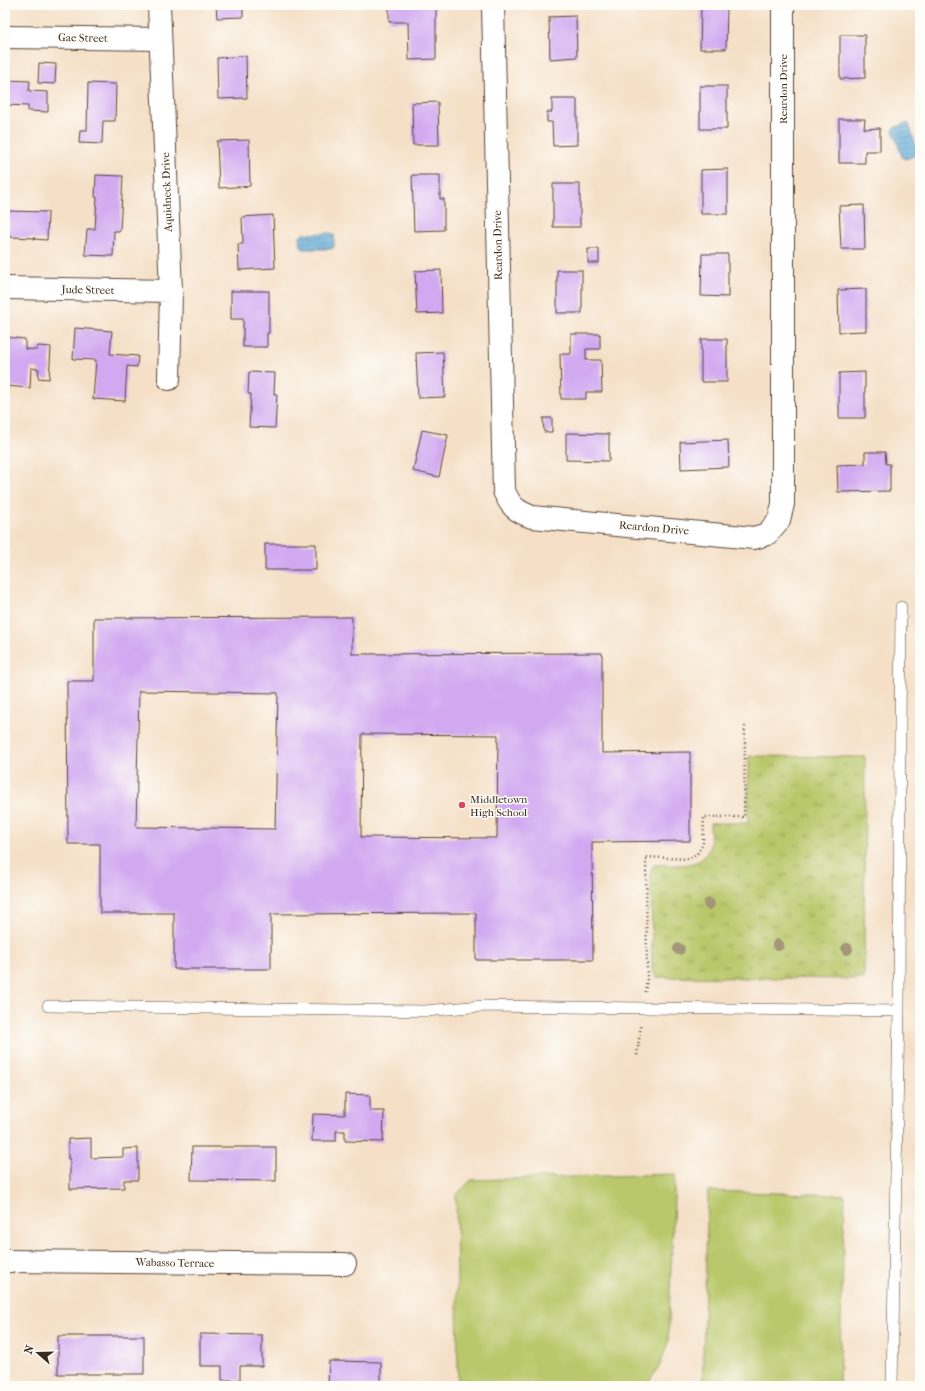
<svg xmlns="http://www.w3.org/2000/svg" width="925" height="1391" font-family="'IM FELL French Canon',serif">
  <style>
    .grass { fill: url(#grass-tufts); stroke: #7a7944 }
    .pitch { fill: #b9c86a; stroke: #7a7944 }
    .water { fill: url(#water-rules); stroke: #4e6a7b }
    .building { fill: #d2a9f1; fill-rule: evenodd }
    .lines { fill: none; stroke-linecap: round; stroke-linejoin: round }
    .service-casing { stroke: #574537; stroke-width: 12 }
    .minor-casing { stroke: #574537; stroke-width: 24 }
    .path { stroke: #574537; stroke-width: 2.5; stroke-dasharray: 1 3; stroke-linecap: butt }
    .service { stroke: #fff; stroke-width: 11 }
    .minor { stroke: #fff; stroke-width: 22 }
    .tree { fill: #a49677 }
    .poi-dot { fill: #d1495b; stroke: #fdfcf7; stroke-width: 1.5 }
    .labels { text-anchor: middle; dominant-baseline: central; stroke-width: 3; stroke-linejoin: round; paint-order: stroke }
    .street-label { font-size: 11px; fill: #3b2a1e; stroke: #fdfcf7 }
    .poi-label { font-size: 11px; fill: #3b2a1e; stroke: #fdfcf7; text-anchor: start }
  </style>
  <defs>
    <pattern id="grass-tufts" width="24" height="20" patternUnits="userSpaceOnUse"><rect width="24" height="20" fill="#b9c86a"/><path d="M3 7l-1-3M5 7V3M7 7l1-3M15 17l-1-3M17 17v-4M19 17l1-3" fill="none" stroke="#98a357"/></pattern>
    <pattern id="water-rules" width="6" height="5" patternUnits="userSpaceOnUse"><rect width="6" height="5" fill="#60abd8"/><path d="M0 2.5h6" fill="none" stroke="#508baf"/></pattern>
  </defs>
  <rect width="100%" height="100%" fill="#fdfcf7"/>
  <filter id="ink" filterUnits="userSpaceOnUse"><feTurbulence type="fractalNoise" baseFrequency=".025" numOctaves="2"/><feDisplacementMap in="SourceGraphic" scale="8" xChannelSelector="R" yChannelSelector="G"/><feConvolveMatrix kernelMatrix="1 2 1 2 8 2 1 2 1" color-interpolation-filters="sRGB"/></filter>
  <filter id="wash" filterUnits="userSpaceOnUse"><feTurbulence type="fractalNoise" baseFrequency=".012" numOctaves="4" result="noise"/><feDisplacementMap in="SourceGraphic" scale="16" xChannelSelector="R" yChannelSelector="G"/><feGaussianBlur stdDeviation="0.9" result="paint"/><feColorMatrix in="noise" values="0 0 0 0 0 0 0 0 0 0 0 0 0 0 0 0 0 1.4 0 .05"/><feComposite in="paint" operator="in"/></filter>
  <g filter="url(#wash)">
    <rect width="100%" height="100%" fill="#f5e0c7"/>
    <path class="grass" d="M749,756L865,757L864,979L656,977L652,970L651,869L653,866L656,864C676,865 704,870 710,845C711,838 710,830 710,823H748Z"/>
    <path class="pitch" d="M675,1174L668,1342L661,1363L650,1380L639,1386H458L456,1195L471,1180Z
      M708,1191L845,1195L839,1386H702Z"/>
    <path class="water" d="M906,123L909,124L918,152L917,155L905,159L902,157L893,130L894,128Z
      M331,233L334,235V247L331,249H303L301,247L300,236L303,234Z"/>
    <g id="blocks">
      <path class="building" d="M216,5H243V17L217,18Z
        M389,5H436V59L409,60L408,22H389Z
        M701,5H727L726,49H700Z
        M576,16L577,57L550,59L549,17Z
        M840,35H865V78L840,79Z
        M246,56L247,98L218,99L217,58Z
        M39,63L56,64L55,84L38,83Z
        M5,80L30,81L29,91L48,92V112L28,111V106L5,105Z
        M88,83L116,84L115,121H103L102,144L79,143L80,130H87Z
        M700,86H727V129H700Z
        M552,99H577V145L553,146L552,122H547V112H552Z
        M438,102L439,145H413L412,103Z
        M839,119H865L864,129L880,128V151H865V163H839Z
        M249,140L250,186L219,188L217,141Z
        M728,169V214H701V170Z
        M96,175L123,176L120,231H114L113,256L85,255L87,229H95L97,197H95Z
        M412,175H440V199H444V230L414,231Z
        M553,184H580V227H553Z
        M864,205L865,249H841L839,206Z
        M5,211L48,212L47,240L34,239L35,238L9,237V232H5Z
        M273,215L275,268L239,270L238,244H243L242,217Z
        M588,249H599V263H588Z
        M702,254H728V297L701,296Z
        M441,270L442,313L417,314L415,271Z
        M557,270H582V313H557Z
        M866,289V331L839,332L838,290Z
        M231,291H269V333H267V347H243V319H231Z
        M75,328L112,331L110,354L138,356L137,367L127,366L125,401L93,399L96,360L73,359Z
        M571,334H600V349H586V360H601L602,392H586V399H561L560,354H571Z
        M5,337L25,339V349L37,350L38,346L51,347L49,379L38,378L39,369L31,368L30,388L5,386Z
        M701,339H727V382H701Z
        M443,352L445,397L418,398L416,353Z
        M249,372L275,373L274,394H277L275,428L249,427L251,394H248Z
        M865,372V418H839V373Z
        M543,418H552V432H544Z
        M422,430L448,435L439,477L413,471Z
        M566,433L609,434V461L566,460Z
        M728,440L729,467L681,469L680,442Z
        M865,452H885L886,464H890V491L838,492L837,465L865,464Z
        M265,544H316V570H265Z
        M352,617V654L602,653V753L690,752V841L592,842L593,960H476V913L271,914V969H174V913H100V844H68L67,681H94V618ZM139,691L278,693L275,829L136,827ZM362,734L498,735L497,838L361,837Z
        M345,1094L370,1095V1111H384L383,1142L345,1141V1131H336V1141H312L313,1114L345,1115Z
        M91,1138V1158L123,1157V1149L138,1148V1180H124V1188L70,1189V1159H68V1139Z
        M192,1147H276V1181L191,1180Z
        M200,1334L262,1335V1366H240V1380H222V1366H200Z
        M58,1336H144V1374H58Z
        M329,1361L381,1362V1386H328Z"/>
    </g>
  </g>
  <g filter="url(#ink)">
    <use href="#blocks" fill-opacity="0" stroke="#574537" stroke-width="1"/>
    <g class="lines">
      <defs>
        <path id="service" d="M48,1006L425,1011L482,1006L899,1011
          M892,1386L899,1011L900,728L901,607"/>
        <path id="minor" d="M159,5L171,291L169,379
          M493,5L504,491C511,507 516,511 532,517L754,538L767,534L779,520L783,504V5
          M5,37L160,39
          M5,288L171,291
          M5,1261L345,1264"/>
      </defs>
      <use href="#service" class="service-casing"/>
      <use href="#minor" class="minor-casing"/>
      <path class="path" d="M645,992L647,979L646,857L688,859L697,854L703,844L704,817H744L745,724
        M637,1055L641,1024"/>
      <use href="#service" class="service"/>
      <use href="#minor" class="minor"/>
    </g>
    <g class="tree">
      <circle cx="709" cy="904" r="6"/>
      <circle cx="778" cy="945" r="6"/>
      <circle cx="679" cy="949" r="6"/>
      <circle cx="847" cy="949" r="6"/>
    </g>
  </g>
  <circle class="poi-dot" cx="462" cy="805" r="4"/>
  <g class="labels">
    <g class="street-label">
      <text transform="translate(83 38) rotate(1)">Gae Street</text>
      <text transform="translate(783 89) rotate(-90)">Reardon Drive</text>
      <text transform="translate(167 192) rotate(-92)">Aquidneck Drive</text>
      <text transform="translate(498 245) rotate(-91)">Reardon Drive</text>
      <text transform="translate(88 290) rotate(1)">Jude Street</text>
      <text transform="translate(654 528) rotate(5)">Reardon Drive</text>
      <text transform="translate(175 1263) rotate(1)">Wabasso Terrace</text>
    </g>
    <g class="poi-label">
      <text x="470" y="799">Middletown<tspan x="470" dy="13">High School</tspan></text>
    </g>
  </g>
  <rect width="925" height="1391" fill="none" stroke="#fdfcf7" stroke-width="20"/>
  <g transform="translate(38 1353) rotate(290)" stroke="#fdfcf7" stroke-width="3" paint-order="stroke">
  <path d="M0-3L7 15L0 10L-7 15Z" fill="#3b2a1e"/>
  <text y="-6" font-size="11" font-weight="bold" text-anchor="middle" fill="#3b2a1e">N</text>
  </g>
</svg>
